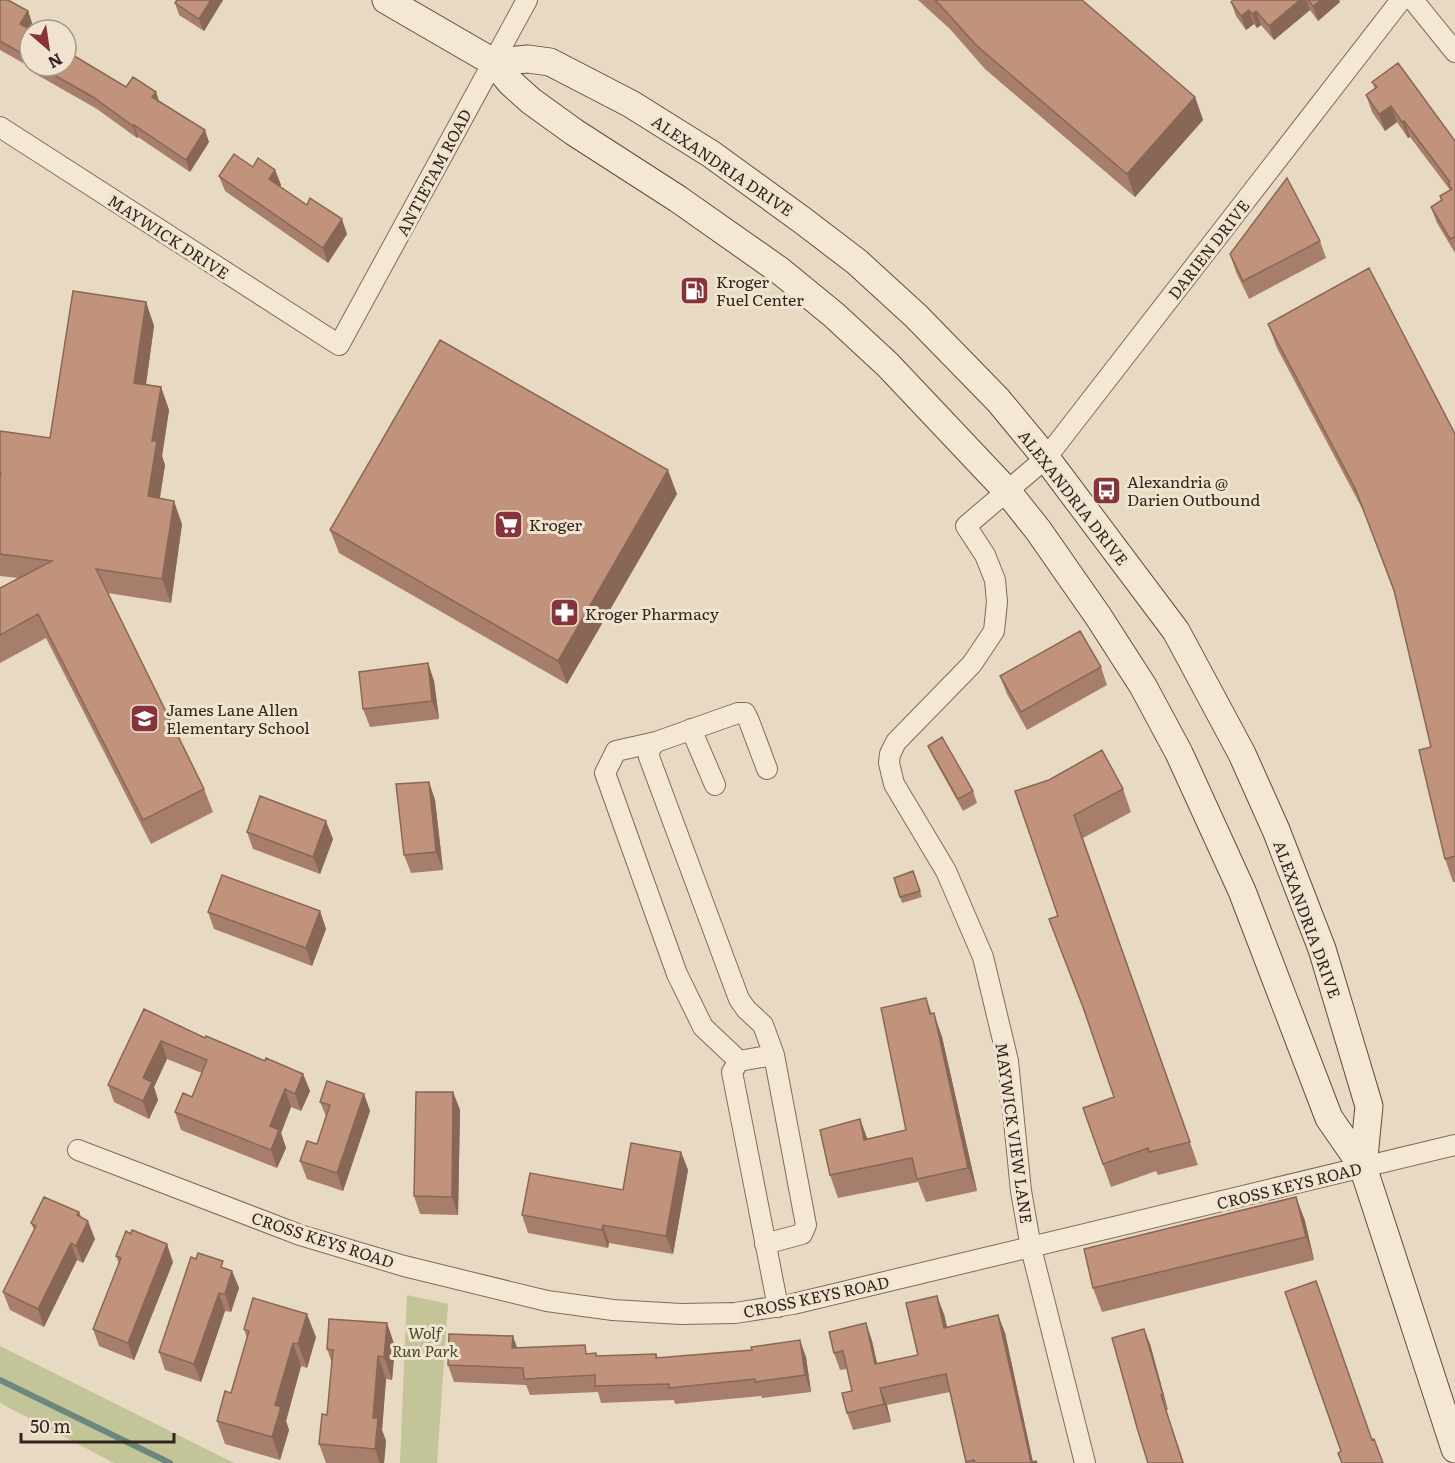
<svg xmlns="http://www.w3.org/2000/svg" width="1455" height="1463" font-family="Literata,serif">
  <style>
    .green { fill: #c3c498 }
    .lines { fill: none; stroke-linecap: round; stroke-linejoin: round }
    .stream { stroke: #6c887e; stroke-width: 6 }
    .street-casing { stroke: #806b5c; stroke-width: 22 }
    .secondary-casing { stroke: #614d3f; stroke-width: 29 }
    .street { stroke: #f4e7d4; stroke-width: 20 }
    .secondary { stroke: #f4e7d4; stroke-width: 27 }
    .wall { fill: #a77e6b }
    .shaded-wall { fill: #886757 }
    .building { fill: #c2937c; stroke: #886757; stroke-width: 1.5 }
    .labels { text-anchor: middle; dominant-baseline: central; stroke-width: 6; stroke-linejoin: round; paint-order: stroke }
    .street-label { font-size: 16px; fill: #31251e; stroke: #f0e4d1 }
    .poi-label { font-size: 16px; fill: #31251e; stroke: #f0e4d1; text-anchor: start }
    .park-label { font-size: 16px; font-style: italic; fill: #454b27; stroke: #f0e4d1 }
  </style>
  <rect width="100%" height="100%" fill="#e8d9c2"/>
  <path class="green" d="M407,1295L448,1304L437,1463H400Z
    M0,1346L234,1463H114L0,1403Z"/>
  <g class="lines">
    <path class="stream" d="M0,1380L170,1463"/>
    <defs>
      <path id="street" d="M1413,0L1455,52
        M0,127L339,345L527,0
        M691,729L715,785
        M656,742L616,751L605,773L677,974L703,1027L739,1061
        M767,769L749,721L745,713H738L656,742L650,748L649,757L739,999L746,1009L763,1025L774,1055L739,1061L732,1072L778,1307
        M78,1150L300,1235L404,1266L547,1301L613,1310L681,1314L735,1313L793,1304L1455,1145
        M765,1244L802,1234L806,1225L774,1055
        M1085,1463L1031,1248L1021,1191L1008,1061L983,957L946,871L894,784L889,763L890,754L896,742L972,664L994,631L997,602L995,580L985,555L966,526L1046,458L1401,0"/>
      <path id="secondary" d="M386,0L493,62L511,83L531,101L574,132L678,199L779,270L834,315L888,365L1007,491L1038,530L1098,616L1143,686L1179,753L1242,891L1329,1118L1363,1167L1455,1449
        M493,62L528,59L550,62L631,104L711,154L802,220L857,262L916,316L998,400L1046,458L1176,631L1242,754L1276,830L1322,949L1369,1106L1363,1167"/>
    </defs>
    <use href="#street" class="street-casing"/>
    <use href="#secondary" class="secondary-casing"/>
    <use href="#street" class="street"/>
    <use href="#secondary" class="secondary"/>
  </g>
  <path class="wall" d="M0,0L28,11L32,23L29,29L30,30V66H66L126,87L156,92L159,102L209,142L190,172L138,137L137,138L97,109L34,73L32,68L0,50Z
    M177,0H223L204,31L179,15L175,3Z
    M918,0H1082L1195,97L1203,120L1135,197L985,69L950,29Z
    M1233,0H1339L1340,2L1318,21L1310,10L1274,40L1261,25L1257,28L1254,24L1246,30L1236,16L1231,2Z
    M1372,82L1455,141V253L1437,223L1431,207L1441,201L1440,196L1450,190L1410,137L1408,138L1397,122L1385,131L1372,112L1366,95L1375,89Z
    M253,167L275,170L281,185L280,187L347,234L328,263L225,191L219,176Z
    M1320,241L1326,258L1249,299L1236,272L1230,254Z
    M146,302L154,326L146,384L161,387L169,410L162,456L165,465L160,498L182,524L171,603L108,593L204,789L213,812L151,844L46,638L0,663V588L18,578L0,576V431L50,438Z
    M1268,324L1455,434V882H1453L1445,859L1431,747L1394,592L1364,512L1277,348Z
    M677,494L567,684L339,553L330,530Z
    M428,663L434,681L439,719L370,727L363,709Z
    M1101,667L1107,685L1027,730L1007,694L1000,676Z
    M928,746L973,791L977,803L963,811L933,757Z
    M1049,780L1123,789L1131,812L1083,838L1198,1165L1158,1175L1156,1171L1111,1187L1083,1108L1114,1097L1087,1019L1049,919L1058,916Z
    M429,782L435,800L443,870L411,873L404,855Z
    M247,832L333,839L320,874L253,849Z
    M913,871L922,897L902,903L900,897Z
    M320,911L326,929L312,966L214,929L208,912Z
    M926,998L932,1014L942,1037L977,1191L926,1202L918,1182L838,1198L830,1175L860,1119L867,1139L906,1130Z
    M144,1009L205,1038L265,1061L303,1074L310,1091L301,1111L291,1107L281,1133L286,1148L277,1168L181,1130L175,1112L192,1097L202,1073L167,1059L154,1087L158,1100L149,1119L114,1102L108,1085Z
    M453,1092L460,1110L458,1215L420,1214L414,1196Z
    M364,1094L370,1111L343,1191L307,1179L300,1161L317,1144L326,1116L320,1102Z
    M681,1152L688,1170L673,1254L609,1243L608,1248L528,1233L522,1215L623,1190Z
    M1296,1197L1305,1221L1314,1260L1102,1312L1093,1288Z
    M79,1212L81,1217L95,1239L83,1263L77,1260L44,1327L10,1310L3,1292L34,1230L31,1223Z
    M116,1256L173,1262L134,1360L99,1346L93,1329L119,1264Z
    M225,1268L232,1271L239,1288L231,1312L225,1311L201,1382L165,1370L159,1352Z
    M944,1314L947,1327L998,1315L1005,1333L1033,1462L1037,1463H966L950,1392L887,1405L891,1422L853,1430L847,1413L852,1391L847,1369L840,1370L834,1353L866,1323L872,1341L877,1363L918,1355Z
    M387,1323L395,1347L392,1380L386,1379L382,1430L386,1441L384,1463H326L319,1444L327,1415L332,1363L327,1349Z
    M244,1329L316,1337L307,1368L301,1366L286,1421L289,1430L280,1460L225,1444L217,1421L231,1393L247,1338Z
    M1150,1344L1168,1410H1166L1184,1463H1148Z
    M517,1348L589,1354L597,1356L656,1354L658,1358L806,1357L811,1392L762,1398L761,1396L675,1404L674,1400L601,1403L598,1392L530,1395L526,1385L454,1382L448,1365Z"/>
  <path class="shaded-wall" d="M211,0H223L204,31L199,19Z
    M1300,0H1306L1310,10L1274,40L1269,26Z
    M1321,0H1339L1340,2L1318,21L1313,6Z
    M1249,10L1254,24L1246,30L1241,16Z
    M28,11L32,23L25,36L20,24Z
    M1256,11L1261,25L1257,28L1252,14Z
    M156,92L160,104L152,97Z
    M1195,97L1203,120L1135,197L1127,174Z
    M1391,106L1397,122L1385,131L1379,114Z
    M1404,121L1410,137L1408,138L1402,122Z
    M134,125L138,137L137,138L133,126Z
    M205,130L209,142L190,172L186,160Z
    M275,170L281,185L275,194L269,179Z
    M342,219L347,234L328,263L323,248Z
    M146,302L154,326L143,406L134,383Z
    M161,387L169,410L162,456L165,465L156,520L148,496L152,441Z
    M668,470L677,494L567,684L558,661Z
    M174,501L182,524L171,603L162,579Z
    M428,663L434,681L439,719L432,701Z
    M429,782L435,800L443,870L436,852Z
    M326,821L333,839L320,874L313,857Z
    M320,911L326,929L312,966L306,948Z
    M934,1013L942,1037L977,1191L968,1168Z
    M161,1041L167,1059L154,1087L158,1100L149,1119L143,1101V1078Z
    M303,1074L310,1091L301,1111L295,1094Z
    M285,1089L291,1107L281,1133L286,1148L277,1168L271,1150L270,1126Z
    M453,1092L460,1110L458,1215L452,1197Z
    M364,1094L370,1111L343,1191L337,1173Z
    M860,1119L869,1143L864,1140Z
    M681,1152L688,1170L673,1254L666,1236Z
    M1296,1197L1305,1221L1314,1260L1306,1237Z
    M79,1212L85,1229L88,1221L95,1239L83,1263L76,1246L77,1215Z
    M603,1225L609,1243L608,1248L602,1230Z
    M71,1243L77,1260L44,1327L38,1309Z
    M167,1244L173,1262L134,1360L128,1343Z
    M232,1271L239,1288L231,1312L225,1294Z
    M219,1293L225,1311L201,1382L194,1364Z
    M937,1296L944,1314L951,1345L944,1328Z
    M307,1314L316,1337L307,1368L298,1344Z
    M998,1315L1005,1333L1033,1463H1031Z
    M387,1323L395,1347L392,1380L384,1357Z
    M866,1323L872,1341L881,1381L875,1364Z
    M1144,1329L1150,1344L1168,1410L1163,1395Z
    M513,1336L519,1353L512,1348Z
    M800,1340L806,1357L811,1392L805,1375Z
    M293,1343L301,1366L286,1421L289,1430L280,1460L272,1437L275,1405Z
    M378,1356L386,1379L382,1430L386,1441L384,1463H380L375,1449L373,1418Z
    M880,1388L887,1405L891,1422L884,1404Z"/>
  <path class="building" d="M0,0H8L28,11L20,24L31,30H30V58L0,41Z
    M177,0H211L199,19L175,3Z
    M935,0H1082L1195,97L1127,174L976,45L941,6Z
    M1233,0H1300L1269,26L1256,11L1252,14L1249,10L1241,16L1231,2Z
    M1308,0H1321L1313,6Z
    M66,51L126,87L133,77L156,92L152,97L205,130L186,160L134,125L133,126L93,97L38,66H66Z
    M1398,63L1455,141V237L1450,239L1431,207L1442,200L1440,196L1452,189L1448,183L1450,182L1404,121L1402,122L1391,106L1379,114L1366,95L1377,87L1372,82Z
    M234,154L253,167L258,158L275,170L269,179L307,205L310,198L342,219L323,248L219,176Z
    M1287,178L1320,241L1243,281L1230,254Z
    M1369,268L1455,434V856L1445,859L1419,750L1431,747L1394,590L1355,488L1268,324Z
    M73,291L146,302L134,383L161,387L152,441H157L148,496L174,501L162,579L96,569L204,789L143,820L38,614L0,635V588L52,561L0,554V477L1,473L0,472V431L50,438Z
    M440,340L668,470L558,661L330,530Z
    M1080,631L1101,667L1021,712L1000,676Z
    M428,663L432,701L363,709L359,672Z
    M942,737L973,791L958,799L928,746Z
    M1102,750L1123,789L1074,815L1190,1142L1149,1152L1148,1148L1103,1164L1083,1108L1114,1097L1083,1007L1049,919L1058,916L1015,791L1049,780Z
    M429,782L436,852L404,855L396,784Z
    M260,796L326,821L313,857L247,832Z
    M913,871L920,891L900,897L894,878Z
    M222,875L320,911L306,948L208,912Z
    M926,998L930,1014L934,1013L968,1168L917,1179L912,1158L830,1175L820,1130L860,1119L864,1140L906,1130L881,1008Z
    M144,1009L205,1038L206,1036L265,1061L266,1058L303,1074L295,1094L285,1089L270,1126L279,1130L271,1150L175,1112L183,1093L192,1097L207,1060L161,1041L143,1078L152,1082L143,1101L108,1085Z
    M327,1081L364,1094L337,1173L300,1161L307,1141L317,1144L330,1105L320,1102Z
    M416,1092H453L452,1197L414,1196Z
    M631,1143L681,1152L666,1236L603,1225L602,1230L522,1215L530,1173L623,1190Z
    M44,1197L79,1212L77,1215L88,1221L76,1246L71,1243L38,1309L3,1292L36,1226L31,1223Z
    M1296,1197L1306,1237L1093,1288L1084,1249Z
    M132,1230L167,1244L128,1343L93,1329L121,1258L116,1256L126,1231L131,1234Z
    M198,1253L223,1261L221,1267L232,1271L225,1294L219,1293L194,1364L159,1352L191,1257L196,1259Z
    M1316,1281L1372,1440L1374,1439L1383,1463H1342L1338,1453L1341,1451L1285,1292Z
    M937,1296L944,1328L998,1315L1031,1462L1036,1461L1037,1463H975L974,1460L966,1462L946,1374L880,1388L884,1404L847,1413L842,1393L852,1391L843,1351L834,1353L829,1332L866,1323L875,1364L918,1355L906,1303Z
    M253,1298L307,1314L298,1344L293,1343L275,1405L281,1407L272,1437L217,1421L225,1391L231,1393L249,1331L244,1329Z
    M329,1319L387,1323L384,1357L378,1356L373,1418H378L375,1449L319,1444L322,1414L327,1415L333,1350L327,1349Z
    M1144,1329L1163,1395H1161L1183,1463H1148L1138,1431L1112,1338Z
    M449,1334L513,1336L512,1348L585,1345L586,1354L596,1353V1356L656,1354V1358L752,1350L751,1347L800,1340L805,1375L755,1382V1379L669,1388V1384L595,1386V1375L524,1379L523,1368L448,1365Z"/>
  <defs>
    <symbol id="fuel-square" viewBox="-11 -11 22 22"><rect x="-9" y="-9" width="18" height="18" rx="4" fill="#87333b" stroke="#f0e4d1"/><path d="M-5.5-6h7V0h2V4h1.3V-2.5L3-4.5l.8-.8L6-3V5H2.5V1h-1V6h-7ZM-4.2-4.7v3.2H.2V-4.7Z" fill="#fff"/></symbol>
    <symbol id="bus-square" viewBox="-11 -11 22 22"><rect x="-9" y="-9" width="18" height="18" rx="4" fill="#87333b" stroke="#f0e4d1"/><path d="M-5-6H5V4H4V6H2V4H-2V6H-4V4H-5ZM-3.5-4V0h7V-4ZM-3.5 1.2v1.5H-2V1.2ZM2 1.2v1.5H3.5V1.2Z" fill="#fff"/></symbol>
    <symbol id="supermarket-square" viewBox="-11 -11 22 22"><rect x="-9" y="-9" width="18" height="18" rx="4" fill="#87333b" stroke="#f0e4d1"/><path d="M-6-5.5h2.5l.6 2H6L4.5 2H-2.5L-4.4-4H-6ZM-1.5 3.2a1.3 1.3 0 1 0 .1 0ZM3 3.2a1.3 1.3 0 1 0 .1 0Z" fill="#fff"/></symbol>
    <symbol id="pharmacy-square" viewBox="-11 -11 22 22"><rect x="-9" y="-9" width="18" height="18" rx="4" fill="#87333b" stroke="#f0e4d1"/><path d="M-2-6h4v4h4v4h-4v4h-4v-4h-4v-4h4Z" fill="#fff"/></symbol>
    <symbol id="school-square" viewBox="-11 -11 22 22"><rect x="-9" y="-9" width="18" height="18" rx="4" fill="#87333b" stroke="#f0e4d1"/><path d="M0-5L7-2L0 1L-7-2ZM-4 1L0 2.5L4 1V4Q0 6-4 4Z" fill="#fff"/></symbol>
  </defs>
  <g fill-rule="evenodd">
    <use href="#fuel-square" x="678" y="274" width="33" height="33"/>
    <use href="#bus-square" x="1090" y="474" width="33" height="33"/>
    <use href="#supermarket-square" x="492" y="508" width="33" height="33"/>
    <use href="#pharmacy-square" x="548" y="596" width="33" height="33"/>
    <use href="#school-square" x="128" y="702" width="33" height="33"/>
  </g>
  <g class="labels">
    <g class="street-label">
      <text transform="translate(723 165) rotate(34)">ALEXANDRIA DRIVE</text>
      <text transform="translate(433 172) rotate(-62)">ANTIETAM ROAD</text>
      <text transform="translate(169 236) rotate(33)">MAYWICK DRIVE</text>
      <text transform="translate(1208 249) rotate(-52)">DARIEN DRIVE</text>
      <text transform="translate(1074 497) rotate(52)">ALEXANDRIA DRIVE</text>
      <text transform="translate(1308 919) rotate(70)">ALEXANDRIA DRIVE</text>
      <text transform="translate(1015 1133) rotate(82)">MAYWICK VIEW LANE</text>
      <text transform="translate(1289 1185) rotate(-14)">CROSS KEYS ROAD</text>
      <text transform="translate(323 1239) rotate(18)">CROSS KEYS ROAD</text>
      <text transform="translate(816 1296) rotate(-12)">CROSS KEYS ROAD</text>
    </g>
    <g class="poi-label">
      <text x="716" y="281">Kroger<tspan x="716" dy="18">Fuel Center</tspan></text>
      <text x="1127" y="481">Alexandria @<tspan x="1127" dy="18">Darien Outbound</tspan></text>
      <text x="529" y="524">Kroger</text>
      <text x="585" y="613">Kroger Pharmacy</text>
      <text x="166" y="709">James Lane Allen<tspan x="166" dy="18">Elementary School</tspan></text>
    </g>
    <g class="park-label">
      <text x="425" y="1332">Wolf<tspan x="425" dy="18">Run Park</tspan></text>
    </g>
  </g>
  <g transform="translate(48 48) rotate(151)"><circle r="28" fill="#f0e4d1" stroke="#a49889" stroke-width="1.5"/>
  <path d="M0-4.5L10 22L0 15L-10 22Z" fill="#87333b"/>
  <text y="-9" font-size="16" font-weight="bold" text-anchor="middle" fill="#31251e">N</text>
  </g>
  <path d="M21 1433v9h153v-9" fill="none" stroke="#31251e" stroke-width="3"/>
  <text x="30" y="1433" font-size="18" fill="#31251e" stroke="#f0e4d1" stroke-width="4.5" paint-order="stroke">50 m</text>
</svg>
